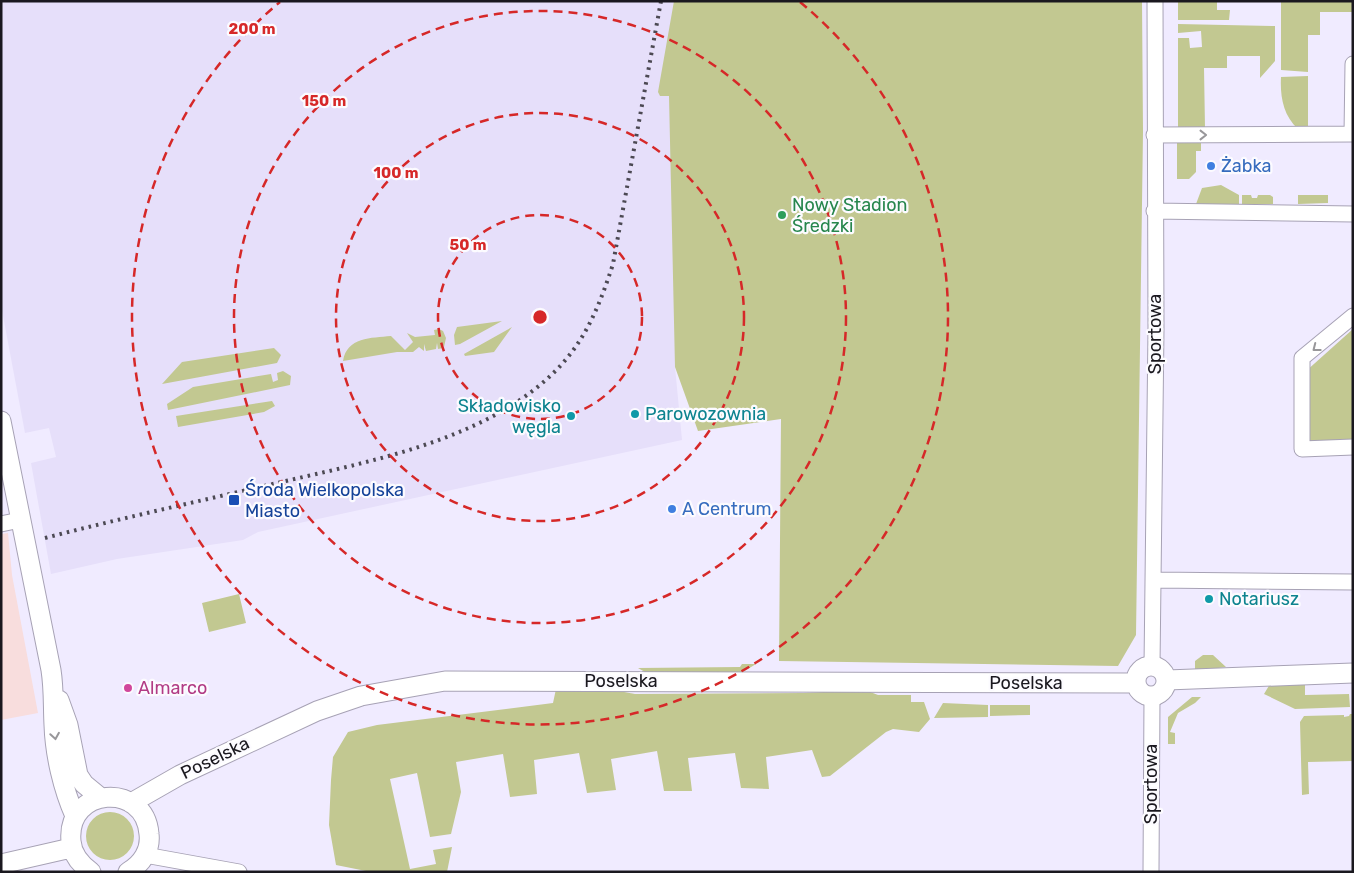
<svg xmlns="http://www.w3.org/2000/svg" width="1354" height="873" font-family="Rubik,sans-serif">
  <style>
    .commercial { fill: #f8dddd }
    .built { fill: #e6dffa }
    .green { fill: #c2c891 }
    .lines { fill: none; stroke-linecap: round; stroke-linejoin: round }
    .minor-casing { stroke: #a7a2b5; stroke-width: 17 }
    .tertiary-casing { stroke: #a7a2b5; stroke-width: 21 }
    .minor { stroke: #fff; stroke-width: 15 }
    .tertiary { stroke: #fff; stroke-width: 19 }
    .rail { stroke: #4c4953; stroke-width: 4; stroke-dasharray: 2.5 5; stroke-linecap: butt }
    .oneway { stroke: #98979a }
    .ring { fill: none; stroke: #d62828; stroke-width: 2.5; stroke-dasharray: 9 6 }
    .shop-dot { fill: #3f7fe0; stroke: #fcfbff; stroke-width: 2 }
    .leisure-dot { fill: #2e9e5b; stroke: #fcfbff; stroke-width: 2 }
    .culture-dot { fill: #0f9aa8; stroke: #fcfbff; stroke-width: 2 }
    .transit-dot { fill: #1a4fb4; stroke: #fcfbff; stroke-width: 2 }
    .hotel-dot { fill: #d1479c; stroke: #fcfbff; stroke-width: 2 }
    .labels { text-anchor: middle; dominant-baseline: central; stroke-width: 4.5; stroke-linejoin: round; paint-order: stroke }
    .shop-label { font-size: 18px; fill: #366cbe; stroke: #fcfbff; text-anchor: start }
    .leisure-label { font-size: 18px; fill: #27864d; stroke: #fcfbff; text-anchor: start }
    .street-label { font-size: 18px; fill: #1a181f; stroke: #fcfbff }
    .culture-label { font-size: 18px; fill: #0d838f; stroke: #fcfbff; text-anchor: start }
    .transit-label { font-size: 18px; fill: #164399; stroke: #fcfbff; text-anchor: start }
    .hotel-label { font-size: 18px; fill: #b23c85; stroke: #fcfbff; text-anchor: start }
    .centre { fill: #d62828; stroke: #fcfbff; stroke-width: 2.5 }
    .ring-label { font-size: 15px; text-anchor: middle; font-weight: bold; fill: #d62828; stroke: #fcfbff; stroke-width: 4.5; stroke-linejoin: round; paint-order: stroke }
  </style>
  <rect width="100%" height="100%" fill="#f0ebff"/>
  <path class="commercial" d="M8,533L12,575L38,713L1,720V534Z"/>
  <path class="built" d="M1,1H989L675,367L682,440L258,532L243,540L117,559L51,574L31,463L56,457L49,428L25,433L1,305Z"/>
  <path class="green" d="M674,1H1142L1143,132L1136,635L1118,666L779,661L781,419L698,431L675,367L669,96H660L658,92Z
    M1178,1H1217V10H1230L1229,20H1178Z
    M1281,1H1353V12H1320V35H1308V72L1281,70Z
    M1178,24L1275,26V61L1260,78V56H1227V68H1204L1205,128L1178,130V38H1189L1190,48L1202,47L1201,31L1178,33Z
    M1308,76V126L1307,129H1298C1283,115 1280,96 1281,77Z
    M1201,138V151H1196V172L1189,179H1177V139Z
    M1221,185L1239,195V204H1196L1202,188Z
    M1242,195H1251L1252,198H1257L1258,195H1270L1273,197V204H1242Z
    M1298,195H1328V203L1298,204Z
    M502,321L460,344L455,345L454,335L457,327Z
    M512,327L494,352L465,356L464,354Z
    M439,329L443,331L446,338L444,347L442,342L443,348L438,349L437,343L436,349L426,351L424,344V351L419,347L413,352H397L343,361C347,337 371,338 391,336L405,350L413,342L407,333L415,337L435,335L434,330Z
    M1353,329V443L1307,445L1305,372Z
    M274,348L281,355L277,363L162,384L182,362Z
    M283,371L291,376L290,385L168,410L167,404L193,387L271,374L273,382L278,380L277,373Z
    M272,401L275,406L264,412L178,427L176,416Z
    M239,594L246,623L209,632L202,603Z
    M1203,655H1213L1226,667L1195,671V661Z
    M742,664H756L743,672H645L638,668L740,667Z
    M1305,681V695L1349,694L1350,707L1295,709L1264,694L1270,684Z
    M556,689H608L635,694L803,693L865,690L878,695H911V702H924L930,719L919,732L893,729L886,732L830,776L822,777L812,750L766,757L769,789L741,788L735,753L688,758L692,791H664L657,751L611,759L616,790L587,793L579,753L534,760L537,794L510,797L503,754L456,762L461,792L451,834L430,837L417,773L390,779L410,869L436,864L433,850L452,847L447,872H371L336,865L329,825L331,780L333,757L348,732L377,725L553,703Z
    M1192,697H1201L1195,703L1178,713L1170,732L1175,733V744H1168V717Z
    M943,703L988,705V717L934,718Z
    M990,705H1030V715L990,716Z
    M1350,714H1353V761L1308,762L1309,794L1302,795L1300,722L1304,716L1344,715V717L1349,716Z
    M86 836a24 24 0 1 1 48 0a24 24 0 1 1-48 0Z"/>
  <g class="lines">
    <defs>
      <path id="minor" d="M1154,135L1352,134L1353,64
        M1154,211L1353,214
        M1353,316L1302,358V449L1353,447
        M1,524L20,520
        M1155,580L1353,582
        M1152,666L1156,329L1155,1
        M145,855L239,872
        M1151,872L1152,697"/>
      <path id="tertiary" d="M1,421L51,670C54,689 53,706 54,725C55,755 63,789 75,816
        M1136 681a15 15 0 1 1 30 0a15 15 0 1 1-30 0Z
        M1167,680L1353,673
        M59,700L68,725L78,775L84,784L101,798
        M131,803L180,775L317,711L361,696L445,681L1136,683
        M1,864L71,848
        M91,872C80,864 72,855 71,841C66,787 145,781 149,834C151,850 142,864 128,872"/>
    </defs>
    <use href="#minor" class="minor-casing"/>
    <use href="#tertiary" class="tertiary-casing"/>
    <use href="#minor" class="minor"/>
    <use href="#tertiary" class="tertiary"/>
    <path class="rail" d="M45,538C122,518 200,501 277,483C371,461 494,439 562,364C588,335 601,301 613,264L661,1"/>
  </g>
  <defs><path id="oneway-chevron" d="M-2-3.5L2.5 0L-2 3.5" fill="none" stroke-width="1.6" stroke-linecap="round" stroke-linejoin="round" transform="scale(1.25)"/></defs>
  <g class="oneway">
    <use href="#oneway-chevron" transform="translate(1203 135)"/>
    <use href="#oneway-chevron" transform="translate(1316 348) rotate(142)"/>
    <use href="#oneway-chevron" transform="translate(55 736) rotate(81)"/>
  </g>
  <g class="ring">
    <circle cx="540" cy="317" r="102"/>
    <circle cx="540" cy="317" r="204"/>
    <circle cx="540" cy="317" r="306"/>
    <path d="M800 2A408 408 0 1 1 280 2"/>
  </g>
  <g class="shop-dot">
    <circle cx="1211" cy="166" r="5"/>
    <circle cx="672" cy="509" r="5"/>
  </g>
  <circle class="leisure-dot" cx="782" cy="215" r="5"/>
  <g class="culture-dot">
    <circle cx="635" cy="414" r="5"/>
    <circle cx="571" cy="416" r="5"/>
    <circle cx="1209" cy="599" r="5"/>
  </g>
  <rect class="transit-dot" x="228" y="494" width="12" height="12" rx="2.5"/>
  <circle class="hotel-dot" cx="128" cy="688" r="5"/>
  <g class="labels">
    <g class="shop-label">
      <text x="1221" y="166">Żabka</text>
      <text x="682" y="509">A Centrum</text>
    </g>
    <g class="leisure-label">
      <text x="792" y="205">Nowy Stadion<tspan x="792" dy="21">Średzki</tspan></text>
    </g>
    <g class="street-label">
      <text transform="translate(1155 334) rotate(-90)">Sportowa</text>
      <text x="621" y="681">Poselska</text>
      <text x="1026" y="683">Poselska</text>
      <text transform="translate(215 758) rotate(-26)">Poselska</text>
      <text transform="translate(1151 784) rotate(-90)">Sportowa</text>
    </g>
    <g class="culture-label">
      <text x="561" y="406" text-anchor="end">Składowisko<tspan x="561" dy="21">węgla</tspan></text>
      <text x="645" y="414">Parowozownia</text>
      <text x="1219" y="599">Notariusz</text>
    </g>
    <g class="transit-label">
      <text x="245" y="490">Środa Wielkopolska<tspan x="245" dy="21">Miasto</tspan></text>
    </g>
    <g class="hotel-label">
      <text x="138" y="688">Almarco</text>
    </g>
  </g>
  <circle cx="540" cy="317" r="8" class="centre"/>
  <g class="ring-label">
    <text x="252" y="34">200 m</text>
    <text x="324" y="106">150 m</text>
    <text x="396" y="178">100 m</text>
    <text x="468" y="250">50 m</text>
  </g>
  <rect width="1354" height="873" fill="none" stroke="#1a181f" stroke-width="5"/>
</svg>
